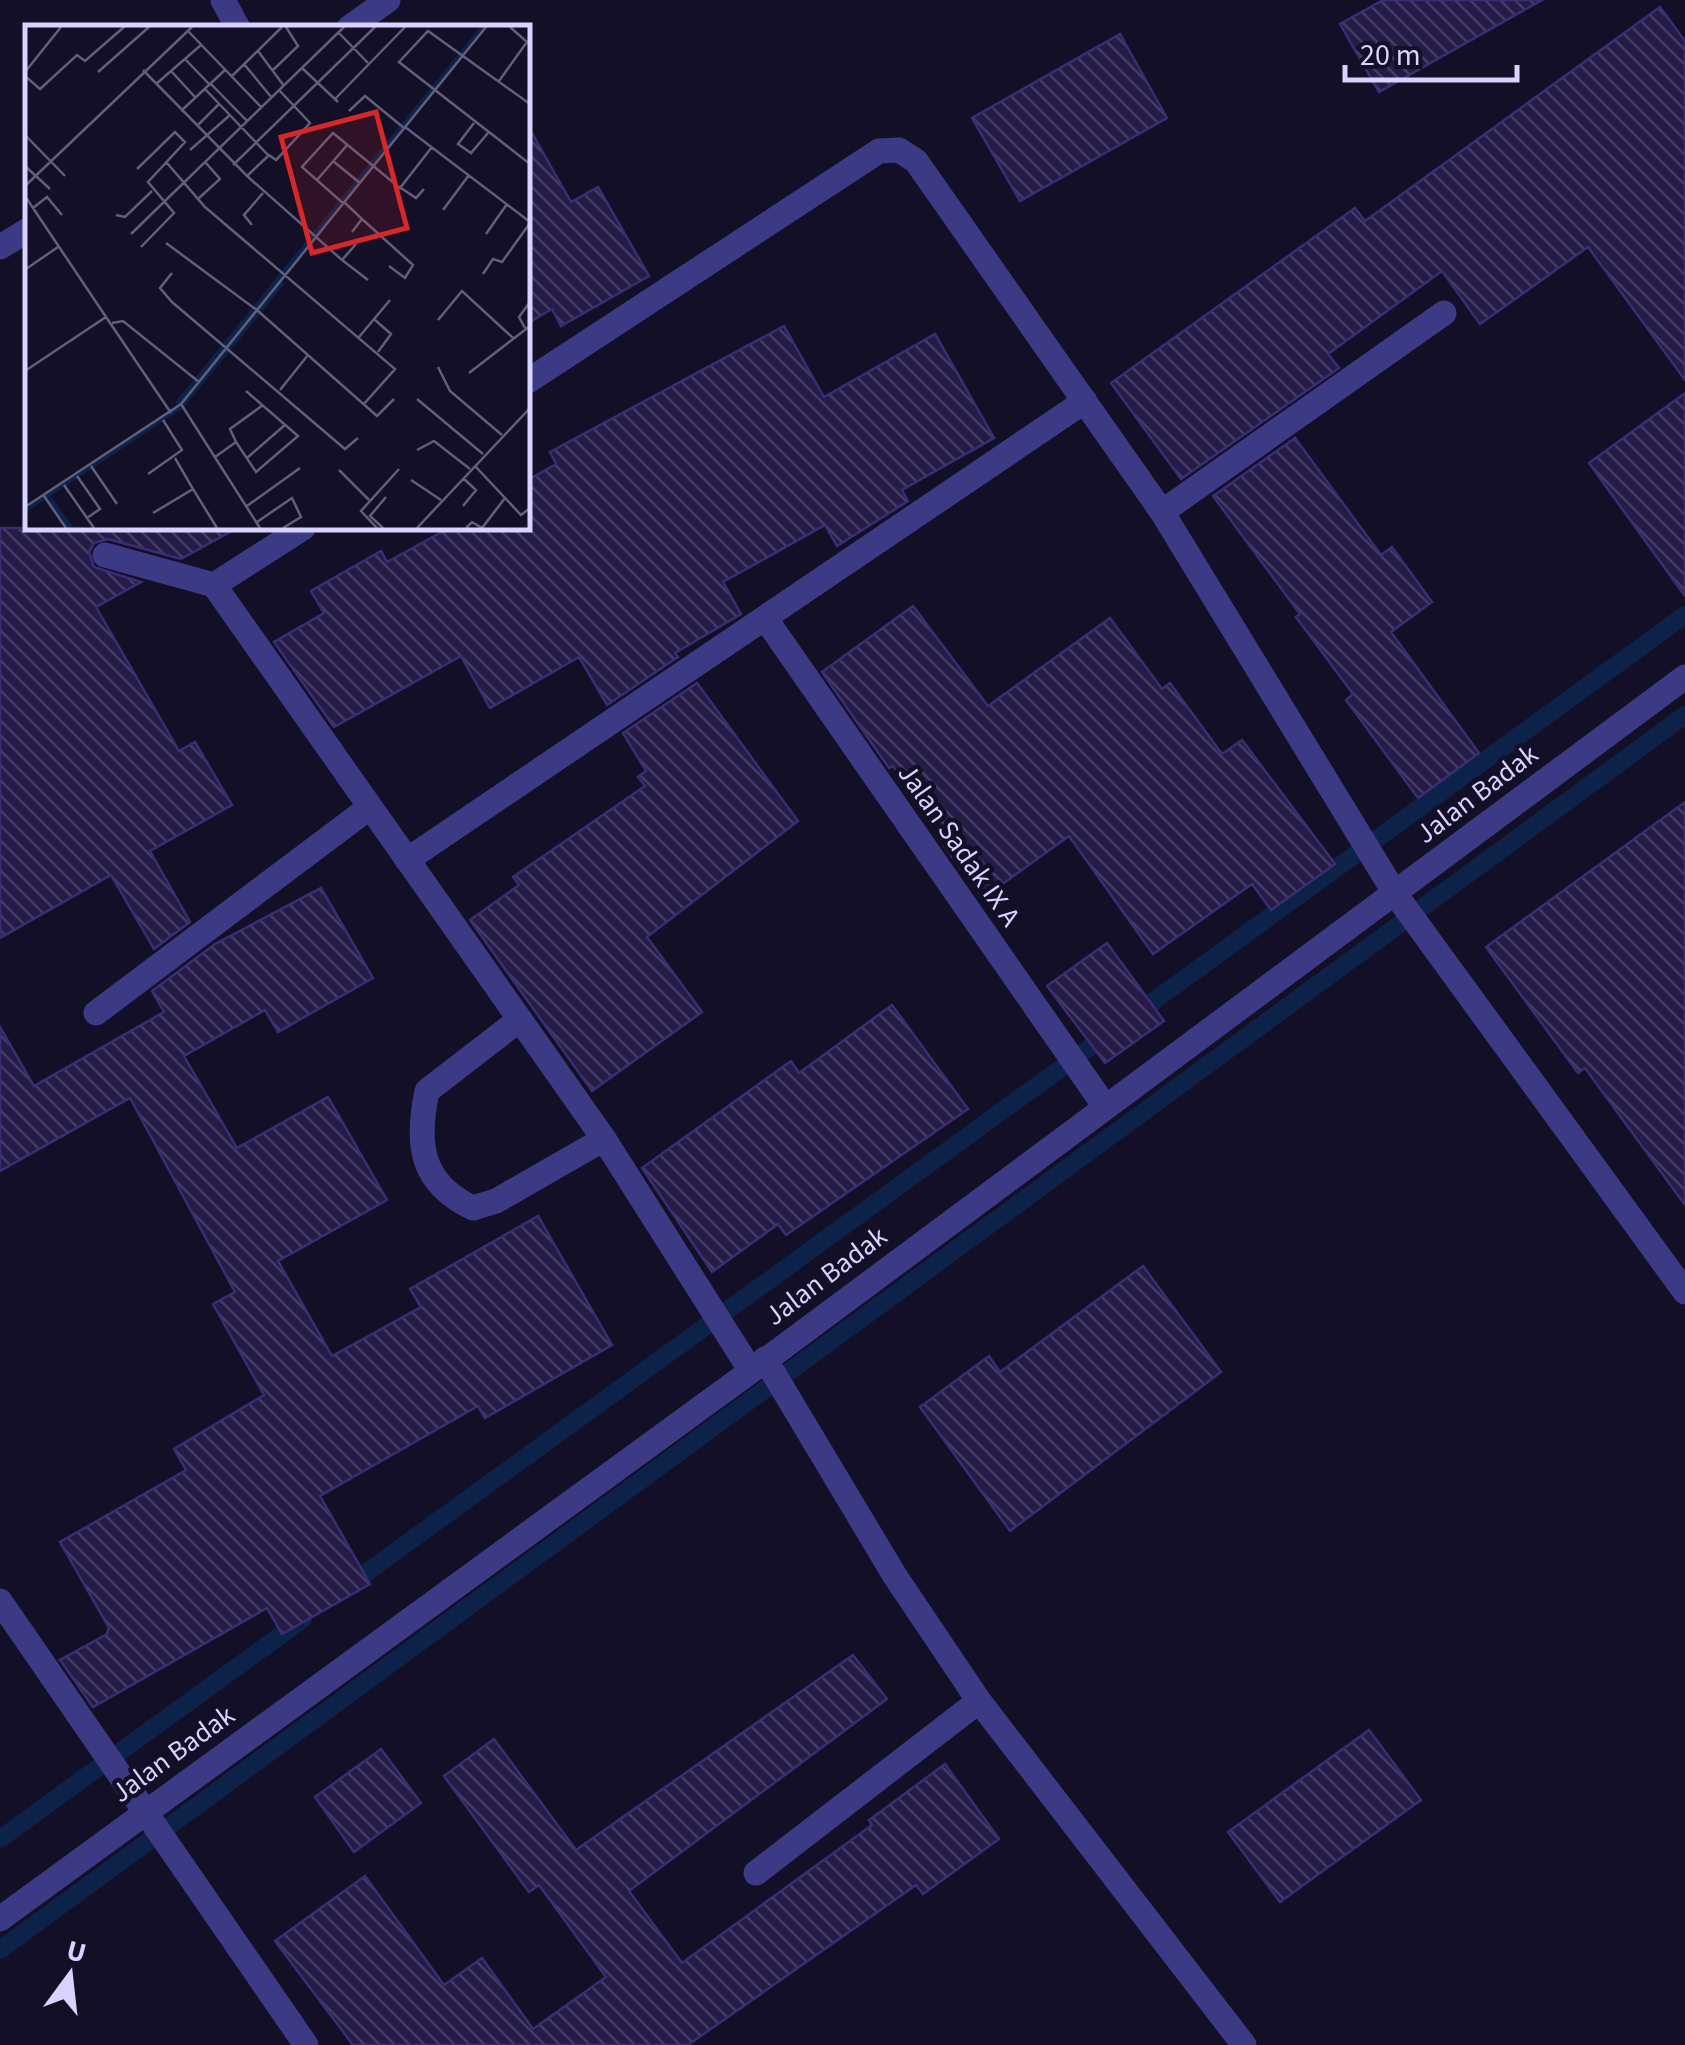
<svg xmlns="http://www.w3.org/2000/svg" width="1685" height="2045" font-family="'Source Sans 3',sans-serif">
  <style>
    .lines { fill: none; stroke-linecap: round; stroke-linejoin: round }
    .stream { stroke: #0c2248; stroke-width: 18 }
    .building { fill: url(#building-back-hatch); stroke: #3b2d73; stroke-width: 2.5 }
    .minor { stroke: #3d3a85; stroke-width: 25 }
    .labels { text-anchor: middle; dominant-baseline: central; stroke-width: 9; stroke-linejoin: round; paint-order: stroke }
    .street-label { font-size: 28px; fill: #d9d4ff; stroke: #130f26 }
    .inset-river { fill: none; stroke: #0c2248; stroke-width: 5 }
    .inset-road { fill: none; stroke: #625e7d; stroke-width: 2.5 }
    .view { fill: #d62828; fill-opacity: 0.15; stroke: #d62828; stroke-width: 5 }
    .inset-edge { fill: none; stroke: #d9d4ff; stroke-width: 5 }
  </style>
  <defs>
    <pattern id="building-back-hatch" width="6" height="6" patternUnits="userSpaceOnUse" patternTransform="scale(2.5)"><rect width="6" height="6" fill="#241b47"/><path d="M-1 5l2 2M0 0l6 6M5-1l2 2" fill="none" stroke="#433b63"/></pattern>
  </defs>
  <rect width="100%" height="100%" fill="#130f26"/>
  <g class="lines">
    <path class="stream" d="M1133,1016L1685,615
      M348,1586L1108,1034
      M0,1839L303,1619
      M0,1950L1685,715"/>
  </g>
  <path class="building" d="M1383,0H1542L1379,92L1340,24Z
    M1660,7L1685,41V380L1588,247L1480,324L1442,271L1328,354L1339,368L1181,479L1111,383L1355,208L1365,221Z
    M1120,34L1167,118L1020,201L972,118Z
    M528,126L571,202L598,187L649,276L561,326L552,309L528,323Z
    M784,326L824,397L935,334L994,438L902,490L908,501L837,546L825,525L723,582L741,614L675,653L678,657L607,705L579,657L490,708L461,656L334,727L274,642L324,613L311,591L381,551L387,562L449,528H528V480L556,464L550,452Z
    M1685,393V596L1589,463Z
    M1295,438L1381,555L1392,547L1432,602L1391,632L1479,753L1418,798L1346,700L1353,694L1296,617L1300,614L1213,496Z
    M0,528H237L181,559L108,539L94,543L89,552L94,567L141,582L96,607L179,751L195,742L232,805L150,851L190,922L154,949L111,875L0,938Z
    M913,606L988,706L1110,618L1162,689L1170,683L1222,754L1242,740L1335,864L1271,910L1252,884L1153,954L1069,836L983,898L944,846L949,843L893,766L889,768L822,672Z
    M697,683L798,821L647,937L702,1012L592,1091L470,920L519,885L513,877L645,786L638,777L646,771L623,733Z
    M1685,802V1205L1585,1068L1578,1073L1486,947Z
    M321,888L373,978L278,1032L265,1010L184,1056L237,1148L328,1097L387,1200L278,1261L332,1356L421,1307L410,1289L538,1216L612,1345L485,1418L478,1406L320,1496L370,1584L282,1634L267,1608L93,1707L60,1660L107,1634L109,1628L60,1542L186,1470L174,1449L264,1395L213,1304L235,1292L130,1098L0,1171V1027L34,1086L164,1012L152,991L215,944Z
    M1107,943L1164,1021L1105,1063L1047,986Z
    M892,1005L968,1109L786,1235L778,1224L712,1272L642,1168L791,1061L799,1073Z
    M1143,1266L1221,1372L1010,1531L920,1407L989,1356L1000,1372Z
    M853,1655L887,1699L629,1891L682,1963L872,1825L869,1820L945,1764L999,1839L923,1894L916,1885L688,2045H353L275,1941L365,1876L444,1985L482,1958L533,2029L606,1977L539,1885L529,1892L444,1776L494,1739L576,1850Z
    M1369,1730L1421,1800L1280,1902L1228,1832Z
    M381,1749L421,1803L354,1852L315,1797Z"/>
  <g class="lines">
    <path class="minor" d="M223,0L238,28
      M349,28L388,0
      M0,247L28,230
      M528,381L879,151L899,150L916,161L1162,512L1396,895L1685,1292
      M1162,512L1444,313
      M105,555L214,585L604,1139L751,1371
      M214,585L303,528
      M765,618L1104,1105
      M407,860L1085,401
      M96,1013L370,807
      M519,1020L427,1091C416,1144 420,1183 473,1208L496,1201L604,1139
      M0,1601L306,2045
      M979,1701L1244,2045
      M756,1873L979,1701L895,1576L765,1359
      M0,1919L751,1371L1685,677"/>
  </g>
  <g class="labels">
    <g class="street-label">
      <text transform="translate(1477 794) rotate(-37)">Jalan Badak</text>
      <text transform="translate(959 845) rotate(55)">Jalan Sadak IX A</text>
      <text transform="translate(826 1276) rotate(-37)">Jalan Badak</text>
      <text transform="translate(173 1754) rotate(-36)">Jalan Badak</text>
    </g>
  </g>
  <g transform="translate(25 25)">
    <rect width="505" height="505" fill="#130f26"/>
    <path class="inset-river" d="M152,379L458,2M24,473L46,503M0,485L157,381L258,257"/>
    <path class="inset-road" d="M163,6L237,83M314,8L343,38M233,26L259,61M160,34L184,59M219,39L247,73M277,43L313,77M118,45L222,151L244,130L251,135L285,98L254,65M248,45L273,21L261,2M146,46L170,72M0,47L36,2M73,47L124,2M0,51L15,64L52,30L60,36L99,2M206,52L257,2M474,56L502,17L485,2M185,58L223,97M131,59L176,20M179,63L243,130M310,74L380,2M505,79L403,6L374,37L505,139M156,86L200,45M324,86L340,71L379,103M449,98L433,119L446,128L463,108M172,101L194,79M380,102L505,197M0,110L40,151M165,125L205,90M308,136L335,158M142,138L180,182L370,344L338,380M208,140L350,2M0,141L25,164M112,144L150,107L160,117L123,157L149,188L116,222M222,151L317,235L331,219M292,155L323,119M0,161L167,2M376,163L391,173L399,164M0,171L81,292M174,173L195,154L181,138M320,178L337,194L327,207M319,179L277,142L308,108L375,163L407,122M8,183L22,172L37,190M418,185L444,150M91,190L100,192L127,166M337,194L388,240L380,253L364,241M227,200L219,190L238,168M106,209L319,2M461,209L482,179M141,218L233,286L352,391L369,374M317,235L343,255M1,244L33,222M147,248L135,263L147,277L320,424L333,413M458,249L468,234L477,237L505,198M349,294L366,309L353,327M413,295L437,266L488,313M87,298L98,296L174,357M500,303L494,292L505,277M334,312L365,275M413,342L425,366L477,410M0,346L81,292L146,388M444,348L505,301M255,365L283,330M392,374L458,429M156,379L235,503M211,417L205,404L238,380M392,425L409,416L445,444M190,432L211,417L231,447L273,411L221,366M222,433L261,399M66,441L92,479M450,441L496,490L505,483M314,445L344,475M123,449L157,425L138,395M52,451L75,484L62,493M386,455L416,475M39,460L69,503M168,464L192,503M19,471L41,503M222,481L275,443M438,481L451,465L438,453M0,482L156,379L461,2M128,488L168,464L150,433M232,497L267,473L276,492L258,503M352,503L336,486L374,444M358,503L345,491L361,472M392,503L505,383M441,503L447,497L457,503L480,473"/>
    <path class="view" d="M351,87L382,203L287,228L256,112Z"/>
    <rect width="505" height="505" class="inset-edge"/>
  </g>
  <g transform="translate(70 1975) rotate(15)" stroke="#130f26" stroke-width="8" paint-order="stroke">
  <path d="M0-8L18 38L0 25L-18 38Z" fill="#d9d4ff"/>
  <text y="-15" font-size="28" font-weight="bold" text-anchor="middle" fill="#d9d4ff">U</text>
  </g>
  <path d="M1345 65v15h172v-15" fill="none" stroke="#d9d4ff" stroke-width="5"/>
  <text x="1360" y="65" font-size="30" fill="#d9d4ff" stroke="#130f26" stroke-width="8" paint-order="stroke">20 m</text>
</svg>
